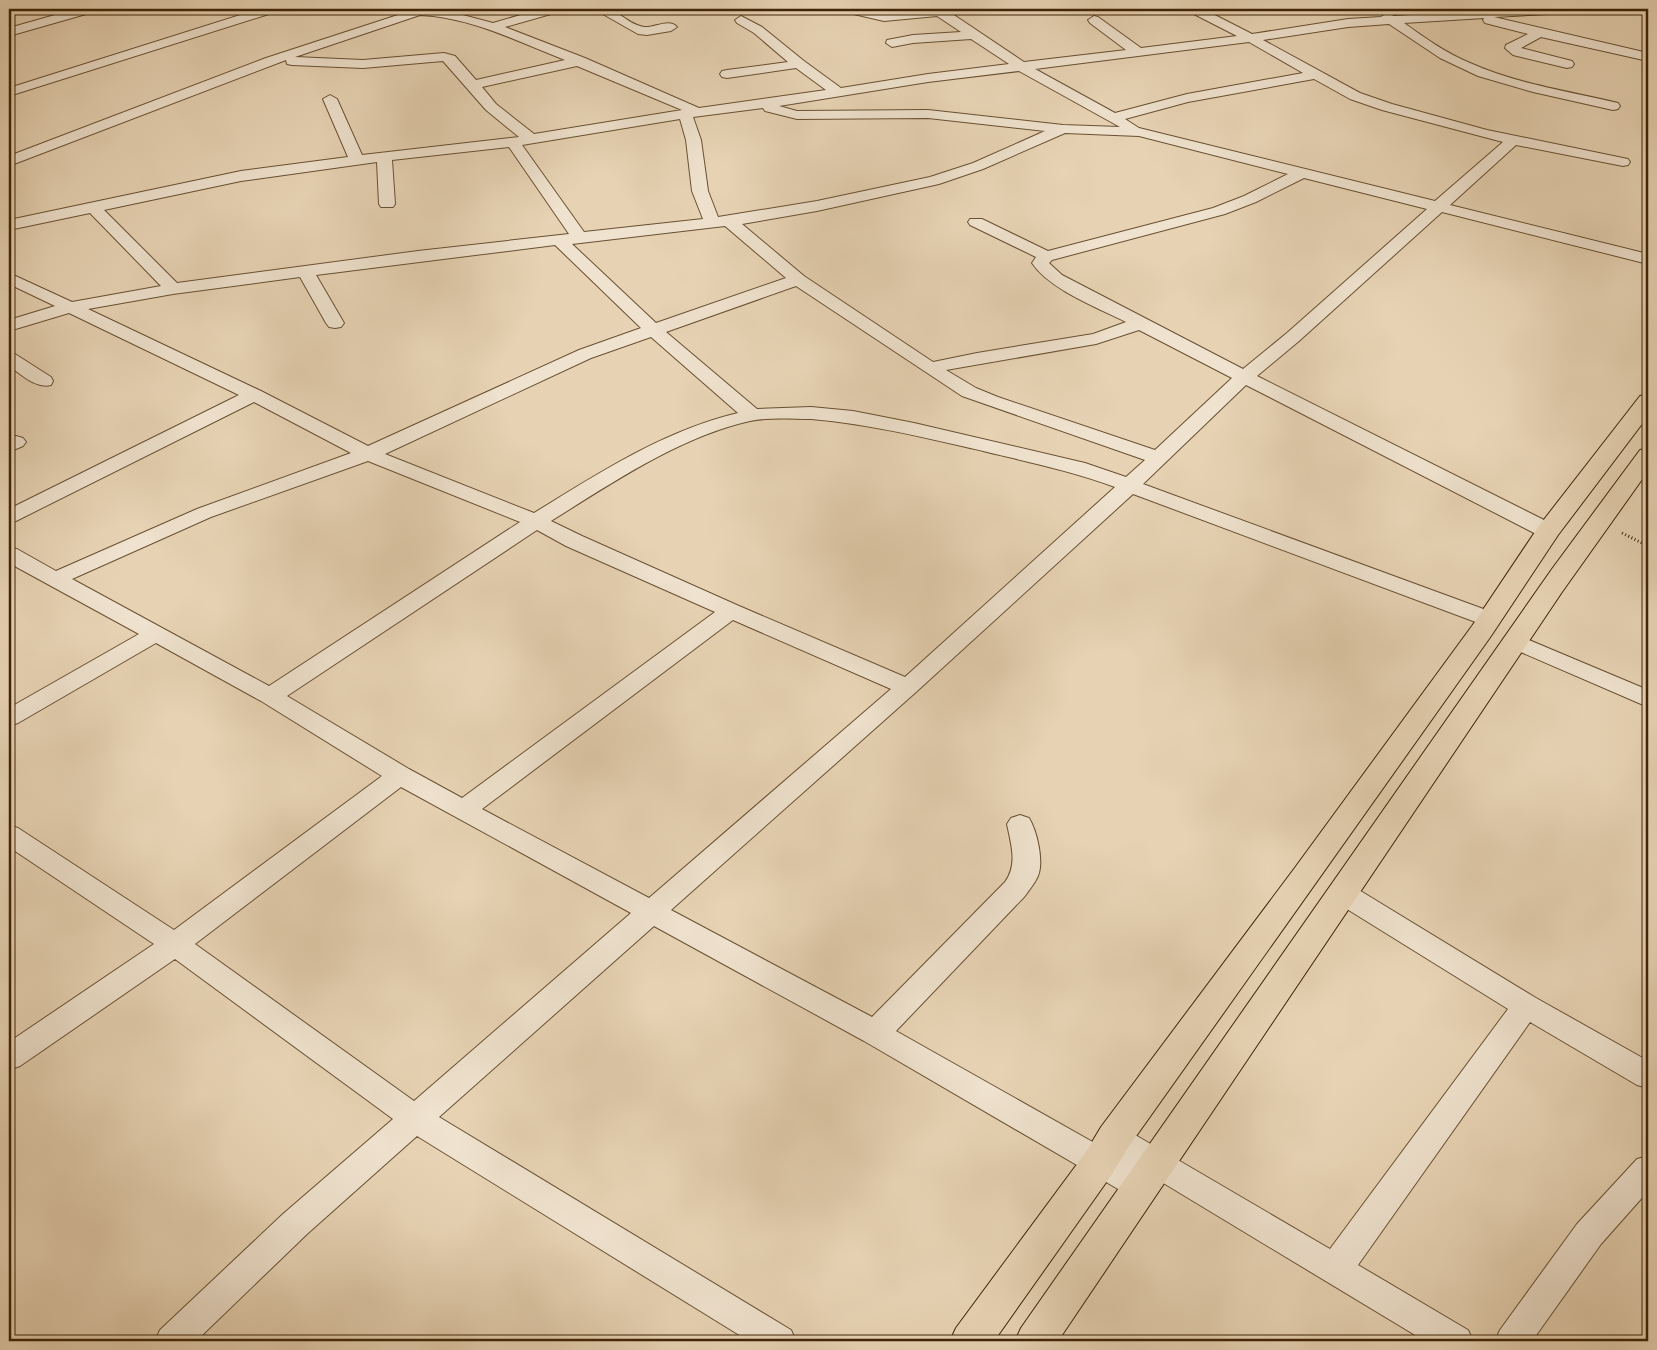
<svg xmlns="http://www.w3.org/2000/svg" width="1657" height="1350" font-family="'IM FELL Double Pica',serif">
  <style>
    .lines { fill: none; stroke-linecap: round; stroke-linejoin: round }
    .street-casing { stroke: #695032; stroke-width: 2 }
    .primary-casing { stroke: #3f2407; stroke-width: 2 }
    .path { stroke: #3f2407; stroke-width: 3; stroke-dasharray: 1 2.5; stroke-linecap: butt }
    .street { fill: #efe2ce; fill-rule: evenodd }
    .primary { fill: #e7d3b4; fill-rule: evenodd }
  </style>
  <rect width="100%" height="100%" fill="#e7d3b4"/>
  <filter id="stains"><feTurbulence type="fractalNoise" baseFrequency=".004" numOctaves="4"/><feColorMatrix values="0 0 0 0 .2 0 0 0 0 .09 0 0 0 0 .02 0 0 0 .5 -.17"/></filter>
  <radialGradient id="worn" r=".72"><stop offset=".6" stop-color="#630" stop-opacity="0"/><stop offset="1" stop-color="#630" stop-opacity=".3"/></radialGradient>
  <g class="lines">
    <defs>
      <path id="street" d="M76,9H95L93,12L9,36V28Z
        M259,9H277L275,12L9,96V88Z
        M400,9L444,10L493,23L541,9H560L558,12L505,27L585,58L699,108L826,90L796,68L727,78L722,77L720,74L722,71L727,70L788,62L754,33L737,23L735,20L741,16L762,27L804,61L841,88L928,74L1009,64L971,39L913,43L892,47L886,43L887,40L913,35L961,32L937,16L884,21L845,12L843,9H864L884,13L929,9H945L1024,62L1126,50L1090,23L1088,20L1094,16L1098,17L1141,48L1237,36L1190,12L1188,9H1203L1252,34L1348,19L1381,17L1387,13L1394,16L1512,9H1572L1566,13L1494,17L1648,53V61L1541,37L1521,48L1572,61L1574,64L1572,67L1567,68L1513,55L1505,48L1506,45L1528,34L1485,23L1483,20L1484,18L1404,23C1425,38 1446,53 1470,63C1517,84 1568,91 1618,103L1620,106L1618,109L1613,110L1533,92L1478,76L1440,58L1389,24L1348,27L1263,40L1360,93L1392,104L1487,130L1623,158L1628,159L1630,162L1628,165L1623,166L1516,145L1450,205L1648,254V264L1442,212L1299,341L1257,376L1556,526L1559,531L1556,536L1548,537L1540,536L1246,385L1143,484L1497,614L1500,619L1497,624L1489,626L1481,624L1133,494L916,692L671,910L872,1017L1005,882C1018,864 1011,844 1007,824L1011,818L1020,815L1029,818C1037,831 1044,861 1038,876C1035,883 1029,890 1025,896L896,1031L1114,1154L1103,1147L1098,1138L1103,1129L1114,1125L1125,1129L1330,1249L1508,1009L1334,901L1330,894L1334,887L1344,884L1354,887L1536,998L1648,1061V1088L1637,1085L1530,1022L1358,1265L1468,1330L1473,1341H1425L1155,1178L1158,1186L1154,1196L1142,1200L1130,1196L864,1041L654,926L439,1117L791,1330L796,1341H749L417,1136L307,1234L196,1341H155L160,1330L283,1214L393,1119L175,959L20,1066L9,1070V1042L154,944L9,847V825L18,828L174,930L382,776L261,701L156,643L18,723L9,726V708L139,634L9,563V548L17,549L56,571L197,509L351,453L254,402L16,521L9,523V509L239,395L69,313L9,331V320L55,306L9,284V273L72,302L161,286L90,213L9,230V220L241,171L348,157L323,99L330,95L337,99L362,155L519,137L486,110L443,61L363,68L292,65L287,64L286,60L14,164L9,165V156L266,58L401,14L399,11ZM420,15C471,17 518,42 565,60L476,80L455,56L444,53L363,60L295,57ZM1249,42L1303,73L1187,94L1115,113L1035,69ZM577,66L682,110L534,134L496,104L482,87ZM1019,71L1120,127L1063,125L928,110L797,111L779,106L928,82ZM1314,79L1350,99L1382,110L1503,142L1435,201L1139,128L1125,119L1188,102ZM763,108L765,111L797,119L928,118L1045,131L973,163L930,177L817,201L718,217L708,191L701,140L693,117ZM680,119L686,140L692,191L703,219L584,232L522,145ZM1065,133L1139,136L1288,174L1244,196L1213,208L1048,251L982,219H970L968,222L970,225L1036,257L1032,263C1049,289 1098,308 1126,322L1093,334L977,353L933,362L804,276L742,224L817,211L939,184L983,169ZM509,147L569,234L418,251L177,283L104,210L241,181L377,162L379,204L381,207H393L395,204L392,160ZM1304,178L1427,209L1287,333L1243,369L1062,275L1049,263L1052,260L1225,214L1256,202ZM725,226L786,278L656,323L572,244ZM555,245L641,328L579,350L368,446L261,391L88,309L173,294L300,277L326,323L329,327L335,328L341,327L344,323L316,275ZM796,286L962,396L1145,460L1126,477L1085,463L914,423L853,411L811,407L757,409L666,332ZM1139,330L1232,378L1155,450L998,397L976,388L946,370L1096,344ZM651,337L738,413C663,431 599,473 534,513L385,454L591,358ZM811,419C870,424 926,438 983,451C1028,462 1072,471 1115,487L905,677L739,606L582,536L551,521C612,483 679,437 750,421C769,417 791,419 811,419ZM368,461L520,522L269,686L72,579L211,517ZM537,530L566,546L715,612L462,798L409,769L287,696ZM733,620L891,689L649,898L482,809ZM401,787L631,913L414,1101L195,944Z
        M594,9C620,7 625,24 644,27C654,28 670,18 677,27L671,31L647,35L638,34Z
        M9,353L15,354L51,377L53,381L51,385C35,389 21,374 9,366Z
        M16,436L23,438L26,442L23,446L9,452V438Z
        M1517,635L1648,690V707L1509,647L1505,642L1509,637Z
        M1648,1156V1191L1601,1244L1532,1341H1495L1500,1330L1577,1224L1637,1159Z"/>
      <path id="primary" d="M1648,394V416L1558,535L1491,636L1127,1149L1112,1174L994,1341H950L956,1328L1086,1152L1101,1127L1294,869L1472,626L1539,526L1640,396Z
        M1648,448V471L1562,592L1058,1341H1015L1021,1328L1552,569L1640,450Z"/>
    </defs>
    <use href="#street" class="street-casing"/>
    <use href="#primary" class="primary-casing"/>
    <path class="path" d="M1622,533L1648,546"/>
    <use href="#street" class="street"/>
    <use href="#primary" class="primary"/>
  </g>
  <rect width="1657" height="1350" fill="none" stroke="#e7d3b4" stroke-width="30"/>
  <rect x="10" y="10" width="1637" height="1330" fill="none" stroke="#3f2407" stroke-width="2.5"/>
  <rect x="15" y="15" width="1627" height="1320" fill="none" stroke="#3f2407"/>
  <rect width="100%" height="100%" filter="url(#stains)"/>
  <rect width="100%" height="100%" fill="url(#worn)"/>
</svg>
